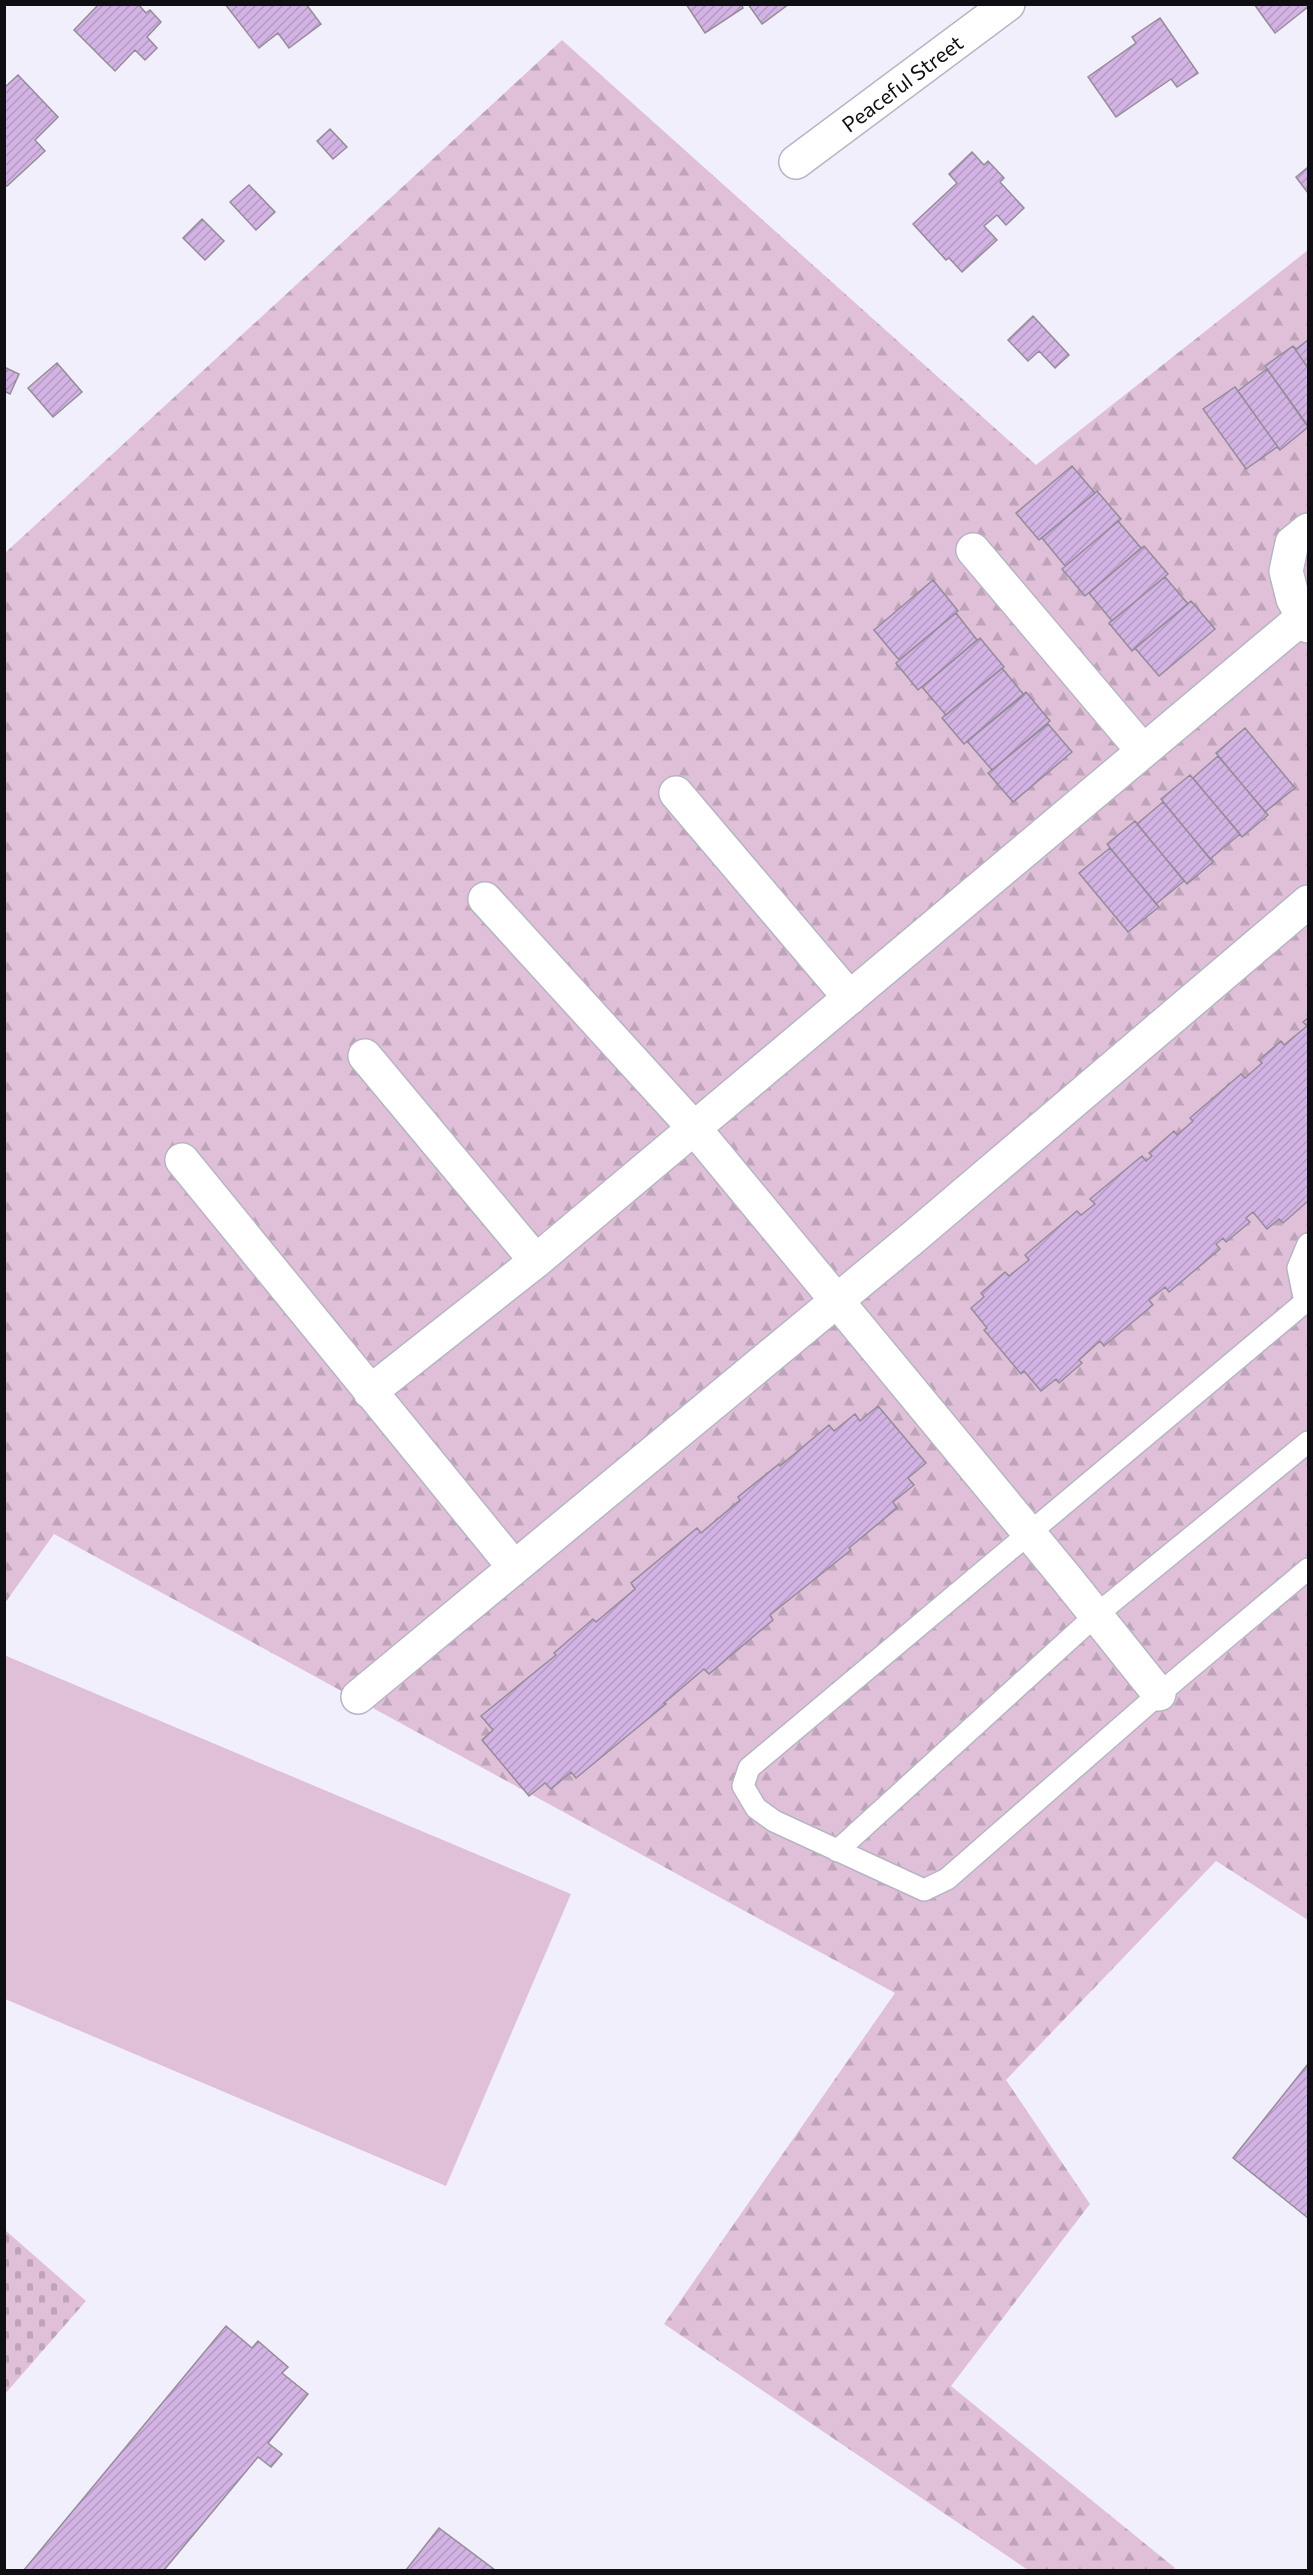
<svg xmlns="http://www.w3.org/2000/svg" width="1313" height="2575" font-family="Commissioner,sans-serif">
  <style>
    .forest { fill: url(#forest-firs) }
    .cemetery { fill: url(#cemetery-stones) }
    .green { fill: #e0c0d9 }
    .building { fill: url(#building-hatch); stroke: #958c99; stroke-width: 1.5 }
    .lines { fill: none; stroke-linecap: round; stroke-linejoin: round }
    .lane-casing { stroke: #b7b4c4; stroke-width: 24 }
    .street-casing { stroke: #b7b4c4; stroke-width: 36 }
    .lane { stroke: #fff; stroke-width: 21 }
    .street { stroke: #fff; stroke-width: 33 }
    .labels { text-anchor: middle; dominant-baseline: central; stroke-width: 4.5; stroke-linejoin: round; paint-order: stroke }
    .street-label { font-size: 21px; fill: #0f0e13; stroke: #fff }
  </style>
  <defs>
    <pattern id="forest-firs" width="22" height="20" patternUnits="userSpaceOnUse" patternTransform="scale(1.5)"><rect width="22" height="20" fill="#e0c0d9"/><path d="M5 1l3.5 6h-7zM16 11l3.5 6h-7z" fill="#bfa4b9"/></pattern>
    <pattern id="cemetery-stones" width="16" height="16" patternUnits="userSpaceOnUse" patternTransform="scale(1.5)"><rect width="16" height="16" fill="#e0c0d9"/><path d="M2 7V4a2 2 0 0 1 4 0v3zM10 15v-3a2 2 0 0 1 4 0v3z" fill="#bfa4b9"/></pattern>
    <pattern id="building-hatch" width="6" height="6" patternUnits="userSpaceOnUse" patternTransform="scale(1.5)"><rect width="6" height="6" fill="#d3b3e3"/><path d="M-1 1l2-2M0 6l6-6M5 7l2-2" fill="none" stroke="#b499c2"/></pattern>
  </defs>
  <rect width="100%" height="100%" fill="#f2effd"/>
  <path class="forest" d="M562,40L1036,465L1308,250V1920L1216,1861L1006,2080L1090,2204L951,2386L1175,2568L1172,2570H1028L664,2324L895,1993L54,1534L5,1603V553Z"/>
  <path class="cemetery" d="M5,2230L86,2301L5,2394Z"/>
  <path class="green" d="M4,1655L571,1894L446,2186L5,1999Z"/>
  <path class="building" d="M99,4H138L146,13L150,10L161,22L147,37L157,48L145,60L135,50L115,71L74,30Z
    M225,4H306L321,24L289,48L278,33L259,48Z
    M686,4H741L743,8L705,33Z
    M748,4H789L762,24Z
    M1254,4H1308V7L1275,33Z
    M1160,18L1198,73L1177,87L1171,79L1116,117L1088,77L1136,43L1132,37Z
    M18,75L58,117L35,140L45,151L7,186L4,184V88Z
    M330,129L347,147L333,159L317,141Z
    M972,152L984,165L988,161L1004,178L1000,182L1024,208L1006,225L997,215L984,226L997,240L962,272L949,258L946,260L913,224L957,183L949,174Z
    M1308,167V193L1296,177Z
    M249,185L275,212L256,230L230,202Z
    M202,219L224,241L205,260L183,238Z
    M1033,316L1069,355L1055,368L1039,351L1028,361L1008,340Z
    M1308,340V368L1293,346L1296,349Z
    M1293,346L1308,368V426L1265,366Z
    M57,363L82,392L53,417L28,388Z
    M4,367L19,374L10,394L4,391Z
    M1267,369L1308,427L1280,450L1238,391Z
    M1235,387L1280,450L1277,447L1246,469L1203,409Z
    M1072,466L1095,493L1039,540L1016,513Z
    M1097,491L1121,519L1065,566L1042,538Z
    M1118,521L1141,548L1085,596L1062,569Z
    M1144,546L1168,574L1112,621L1089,593Z
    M1165,577L1188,604L1132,651L1109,623Z
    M933,580L958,611L899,660L874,630Z
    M1191,601L1215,629L1159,676L1135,648Z
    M956,613L977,640L918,690L896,663Z
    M980,638L1004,667L946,715L922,687Z
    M1002,668L1024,695L964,744L942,718Z
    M1026,692L1050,721L992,770L967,741Z
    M1048,724L1072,752L1013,802L988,773Z
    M1245,728L1295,788L1265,812L1216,753Z
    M1218,756L1268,815L1242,837L1193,778Z
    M1190,775L1240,834L1210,859L1161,799Z
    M1163,802L1213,862L1187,884L1137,824Z
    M1135,821L1184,881L1156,904L1107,844Z
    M1110,848L1159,907L1128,932L1079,873Z
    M1308,1018V1201L1283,1223L1279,1219L1267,1229L1253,1212L1246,1218L1250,1222L1226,1242L1223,1238L1216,1244L1220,1249L1169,1292L1165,1287L1149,1300L1153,1305L1104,1346L1100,1341L1079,1360L1082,1363L1059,1383L1056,1379L1041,1391L1024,1371L1021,1374L984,1330L987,1328L971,1308L984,1297L981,1293L1005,1272L1009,1276L1029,1260L1025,1255L1077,1211L1081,1215L1095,1204L1090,1199L1142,1156L1146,1161L1152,1156L1149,1153L1174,1131L1177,1135L1193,1121L1190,1118L1241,1074L1245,1078L1262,1063L1259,1060L1281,1041L1284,1045L1307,1026L1303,1022Z
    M878,1406L926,1463L908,1478L914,1485L893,1502L897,1508L849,1548L851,1550L770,1615L773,1620L709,1674L704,1669L664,1703L666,1704L576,1778L571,1772L551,1789L545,1783L529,1796L482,1740L493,1730L481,1716L556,1655L554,1653L593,1619L596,1622L635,1589L631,1583L697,1528L701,1533L740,1500L738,1497L779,1464L780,1466L829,1425L834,1431L855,1414L860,1421Z
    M1308,2064V2218L1233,2158Z
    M226,2326L252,2348L258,2341L288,2367L282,2373L308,2394L268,2443L282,2454L271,2467L258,2457L164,2570H24Z
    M439,2528L495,2570H406Z"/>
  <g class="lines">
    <defs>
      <path id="lane" d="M1308,1244L1298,1268L1305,1302L749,1768L743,1786L756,1808L774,1821L924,1890L947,1879L1159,1694L1308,1569
        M837,1851L1096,1615L1308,1442"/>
      <path id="street" d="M796,162L1008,4
        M1308,530L1292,543L1286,571L1293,599L1308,626
        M973,550L1143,751
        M676,793L850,998
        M485,899L694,1128L1067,1579L1159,1694
        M365,1056L536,1261
        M182,1160L514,1567
        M370,1392L536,1261L1303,617
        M358,1697L915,1236L1308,902"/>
    </defs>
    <use href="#lane" class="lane-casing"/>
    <use href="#street" class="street-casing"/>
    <use href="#lane" class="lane"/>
    <use href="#street" class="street"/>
  </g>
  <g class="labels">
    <g class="street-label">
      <text transform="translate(902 83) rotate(-37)">Peaceful Street</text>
    </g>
  </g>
  <rect width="1313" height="2575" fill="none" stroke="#0f0e13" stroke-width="12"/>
</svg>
